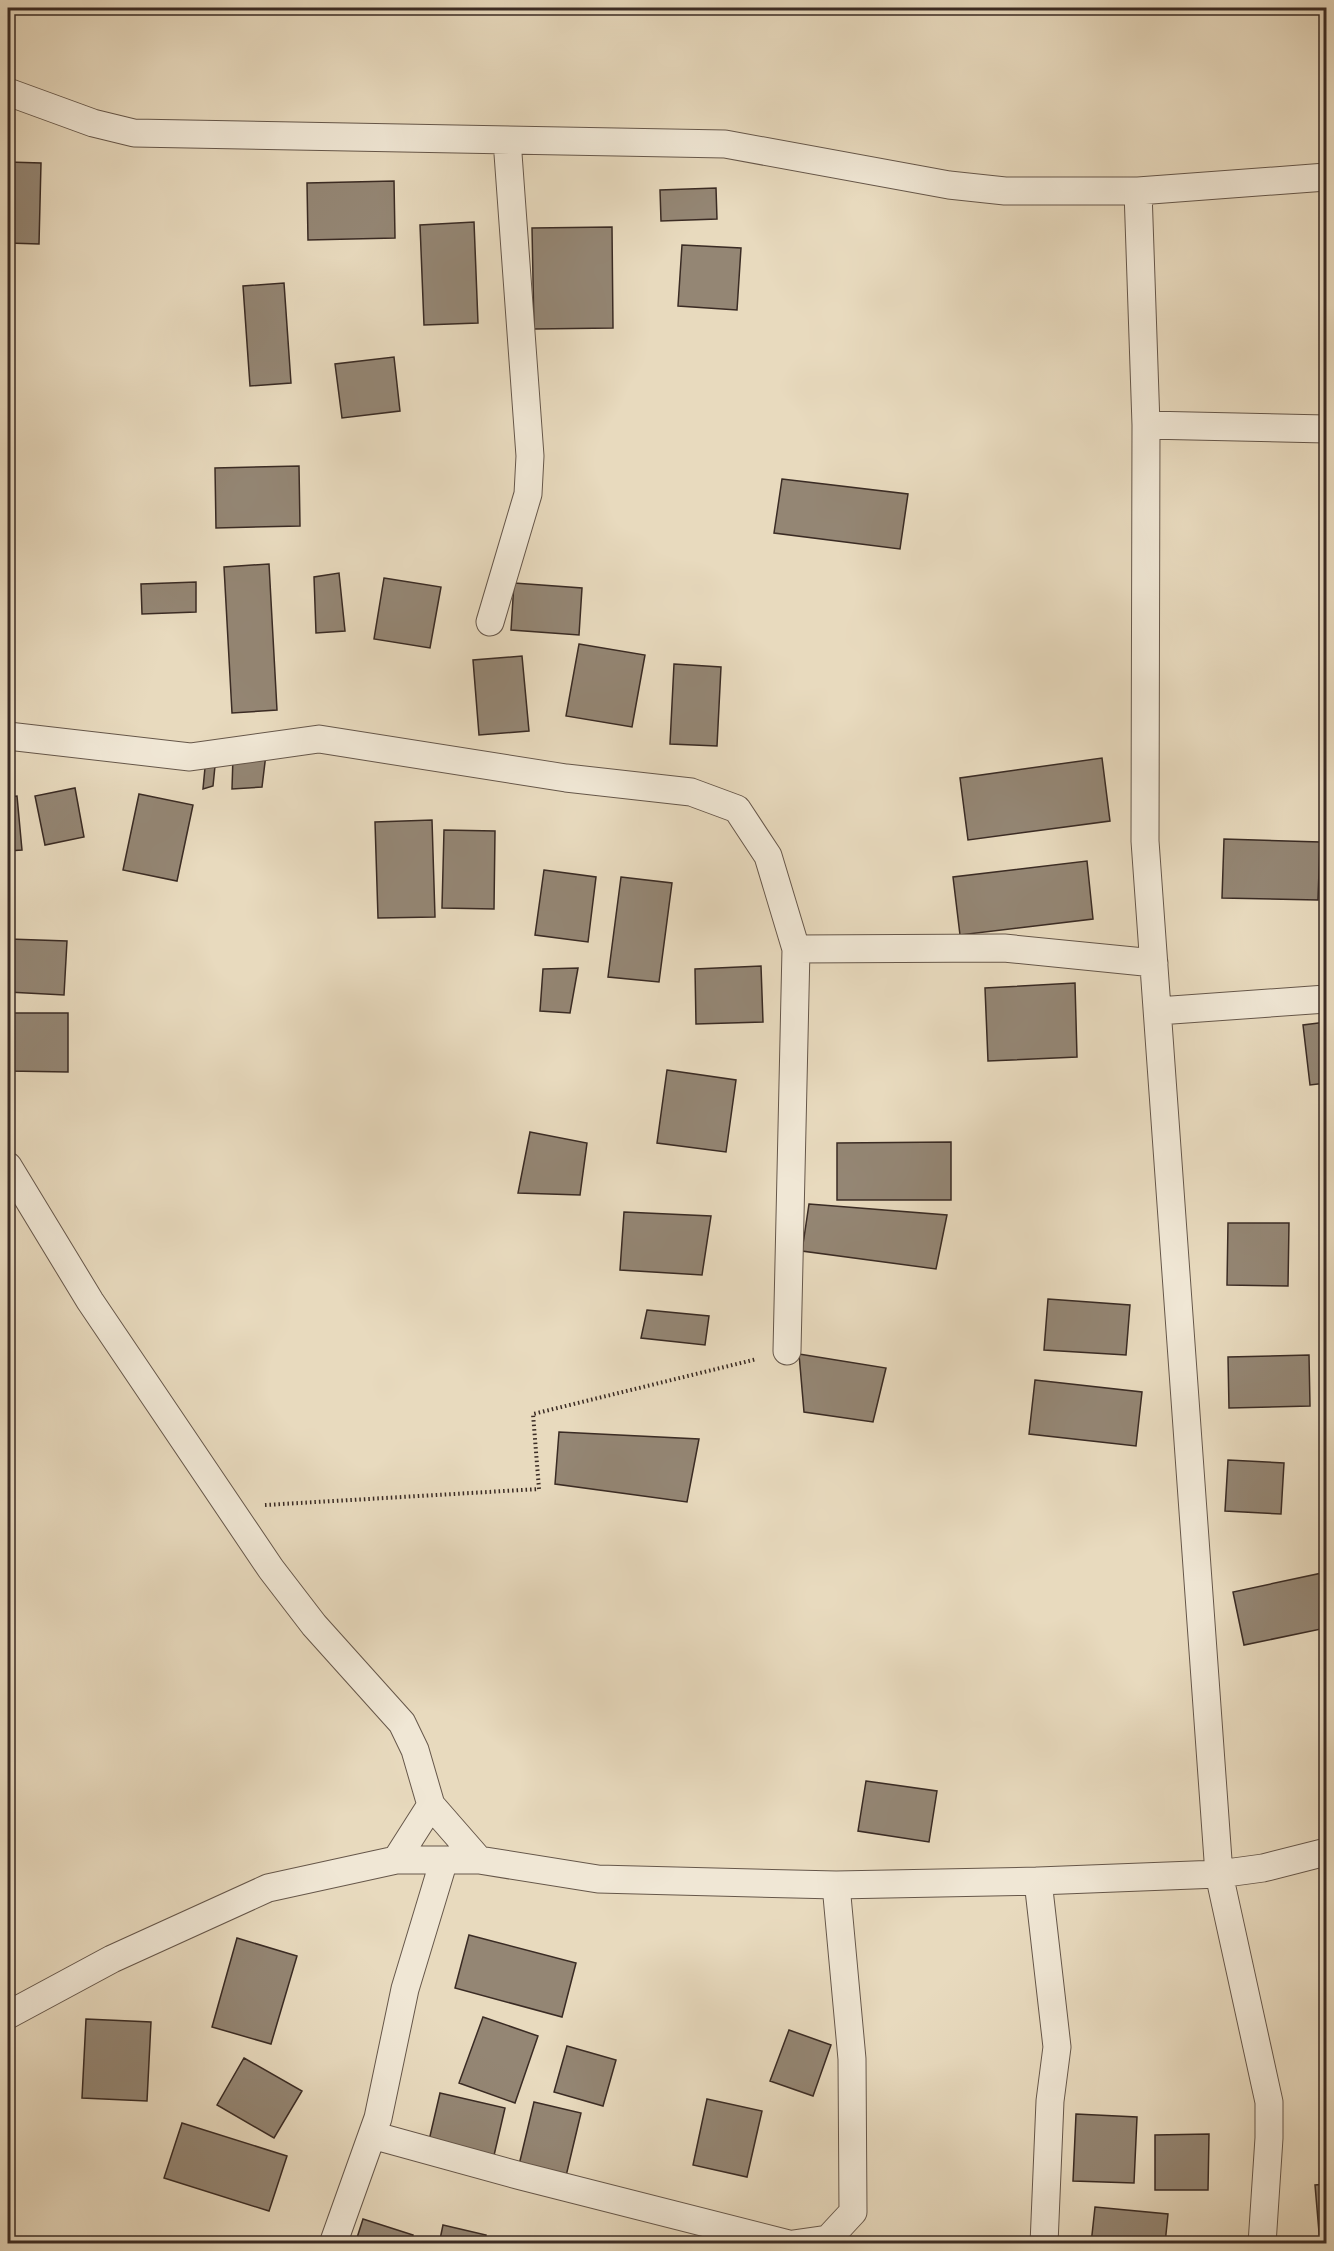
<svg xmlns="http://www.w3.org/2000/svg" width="1334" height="2251" font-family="Cardo,serif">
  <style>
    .building { fill: #948674; stroke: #3a2b24; stroke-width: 1.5 }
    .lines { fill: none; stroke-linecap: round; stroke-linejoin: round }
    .street-casing { stroke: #66574a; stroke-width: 29 }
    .path { stroke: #3a2b24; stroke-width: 4; stroke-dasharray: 1.5 3; stroke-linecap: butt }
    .street { stroke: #f0e7d5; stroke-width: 27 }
  </style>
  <rect width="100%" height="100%" fill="#e8dabe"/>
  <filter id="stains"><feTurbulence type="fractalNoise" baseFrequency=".00333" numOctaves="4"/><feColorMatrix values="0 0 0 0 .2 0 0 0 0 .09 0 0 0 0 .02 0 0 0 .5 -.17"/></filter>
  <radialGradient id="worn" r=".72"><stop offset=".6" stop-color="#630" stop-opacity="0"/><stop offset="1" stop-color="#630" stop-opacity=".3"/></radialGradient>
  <path class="building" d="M8,162L41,163L39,244L8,243Z
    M394,181L395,238L308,240L307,183Z
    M716,188L717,219L661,221L660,190Z
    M474,222L478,323L424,325L420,225Z
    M612,227L613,328L534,329L532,228Z
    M682,245L741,248L737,310L678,306Z
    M284,283L291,383L250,386L243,286Z
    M394,357L400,411L342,418L335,364Z
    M299,466L300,526L216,528L215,468Z
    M782,479L908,494L900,549L774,533Z
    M269,564L277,710L232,713L224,567Z
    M339,573L345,631L316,633L314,577Z
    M384,578L441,587L430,648L374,639Z
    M196,582V612L142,614L141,584Z
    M514,583L582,588L579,635L511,630Z
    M579,644L645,655L632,727L566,716Z
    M522,656L529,731L479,735L473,660Z
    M674,664L721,667L717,746L670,744Z
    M266,754L262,787L232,789L233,756Z
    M216,756L213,786L203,789L206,757Z
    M1102,758L1110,821L968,840L960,778Z
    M75,788L84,837L45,845L35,796Z
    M139,794L193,805L177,881L123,870Z
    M17,796L22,850L8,851V797Z
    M432,820L435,917L378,918L375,822Z
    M444,830L495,831L494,909L442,908Z
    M1224,839L1320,842L1318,900L1222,898Z
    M1087,861L1093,919L960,935L953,877Z
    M544,870L596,877L588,942L535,935Z
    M621,877L672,883L659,982L608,977Z
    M9,939L67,941L64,995L8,992Z
    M761,966L763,1022L696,1024L695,969Z
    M578,968L570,1013L540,1011L543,969Z
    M1075,983L1077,1057L988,1061L985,988Z
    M8,1013H68V1072L8,1071Z
    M1326,1022V1083L1310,1085L1303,1025Z
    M667,1070L736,1080L726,1152L657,1143Z
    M530,1132L587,1143L580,1195L518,1193Z
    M951,1142V1200H837V1143Z
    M809,1204L947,1215L936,1269L802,1251Z
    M624,1212L711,1216L702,1275L620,1270Z
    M1228,1223H1289L1288,1286L1227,1285Z
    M1048,1299L1130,1305L1126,1355L1044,1350Z
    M647,1310L709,1316L705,1345L641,1338Z
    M799,1354L886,1368L873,1422L804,1412Z
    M1309,1355L1310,1406L1229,1408L1228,1357Z
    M1035,1380L1142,1392L1136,1446L1029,1434Z
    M559,1432L699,1439L687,1502L555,1484Z
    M1228,1460L1284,1463L1281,1514L1225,1511Z
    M1322,1573L1326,1597V1628L1244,1645L1233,1592Z
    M866,1781L937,1791L929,1842L858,1831Z
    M469,1935L576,1963L562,2017L455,1988Z
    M237,1938L297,1956L271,2044L212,2027Z
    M483,2017L538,2036L515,2103L459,2083Z
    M86,2019L151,2022L147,2101L82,2098Z
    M789,2030L831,2045L813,2096L770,2081Z
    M567,2046L616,2060L603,2106L554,2092Z
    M244,2058L302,2091L274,2138L217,2105Z
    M440,2093L505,2108L492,2164L427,2149Z
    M707,2099L762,2111L747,2177L693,2165Z
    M534,2102L581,2113L566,2176L519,2165Z
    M1076,2114L1137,2117L1134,2183L1073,2181Z
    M182,2123L287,2156L269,2211L164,2178Z
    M1209,2134L1208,2190H1155V2135Z
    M1326,2184V2244H1320L1315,2185Z
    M1095,2207L1168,2214L1165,2244H1091Z
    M363,2219L413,2235L410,2244H355Z
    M443,2225L486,2235L483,2244H439Z"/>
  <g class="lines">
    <defs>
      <path id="street" d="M8,92L93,123L134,133L725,144L949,185L1005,191H1138L1326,177
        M1138,191L1146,425L1145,841L1219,1874L1269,2102V2138L1262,2244
        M1146,425L1326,429
        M490,622L528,494L530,456L507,140
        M8,736L190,757L319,739L566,778L691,792L737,809L768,856L796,949L787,1351
        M796,949L1004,948L1154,963
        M1158,1011L1326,999
        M8,1166L90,1301L271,1569L314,1625L402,1723L415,1750L431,1805L479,1860
        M396,1860L431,1805
        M1038,1881L1057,2047L1050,2101L1044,2244
        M8,2015L112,1959L268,1888L396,1860H479L598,1879L836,1885L1038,1881L1219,1874L1263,1868L1326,1852
        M372,2135L521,2176L789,2244
        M333,2244L378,2118L405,1989L444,1860
        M793,2244L828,2239L853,2212L852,2059L836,1885"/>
    </defs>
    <use href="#street" class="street-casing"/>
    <path class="path" d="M265,1505L539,1489L533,1414L757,1359"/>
    <use href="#street" class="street"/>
  </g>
  <rect width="1334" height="2251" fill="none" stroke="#e8dabe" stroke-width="30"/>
  <rect x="9" y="9" width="1316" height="2233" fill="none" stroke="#3a2b24" stroke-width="3"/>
  <rect x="15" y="15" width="1304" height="2221" fill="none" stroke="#3a2b24" stroke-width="1.5"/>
  <rect width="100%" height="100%" filter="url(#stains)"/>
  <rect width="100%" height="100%" fill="url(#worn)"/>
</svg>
